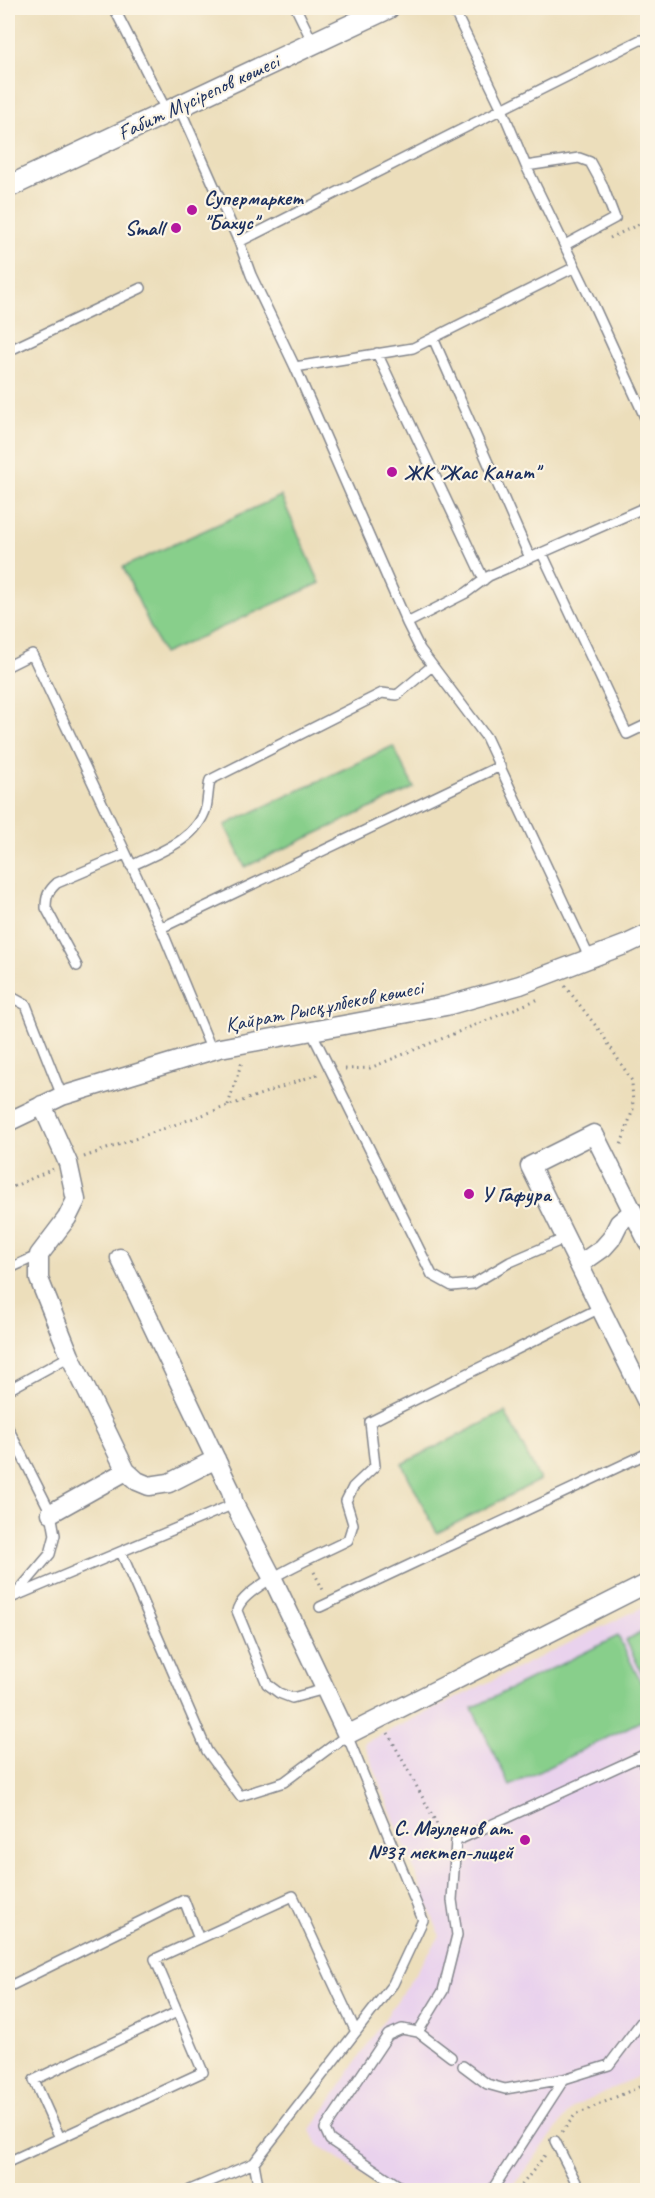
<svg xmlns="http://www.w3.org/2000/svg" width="655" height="2198" font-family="Caveat,sans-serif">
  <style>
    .built { fill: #e9d2ed }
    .green { fill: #88cf8b; stroke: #527f74; stroke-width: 1.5 }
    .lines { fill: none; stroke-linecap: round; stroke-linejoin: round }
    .service-casing { stroke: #84868c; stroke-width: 12 }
    .minor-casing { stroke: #84868c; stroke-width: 21 }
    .tertiary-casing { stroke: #84868c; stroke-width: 24 }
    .path { stroke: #84868c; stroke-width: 3; stroke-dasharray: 1.5 4.5; stroke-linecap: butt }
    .service { stroke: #fff; stroke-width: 9 }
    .minor { stroke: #fff; stroke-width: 18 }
    .tertiary { stroke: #fff; stroke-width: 21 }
    .poi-dot { fill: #b5179e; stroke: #fcf5e5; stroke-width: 2 }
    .labels { text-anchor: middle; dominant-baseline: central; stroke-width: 4.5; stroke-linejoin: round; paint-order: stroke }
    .street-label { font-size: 21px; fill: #1b2f5e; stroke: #fcf5e5 }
    .poi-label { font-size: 21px; font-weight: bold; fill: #1b2f5e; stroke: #fcf5e5; text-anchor: start }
  </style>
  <rect width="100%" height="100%" fill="#fcf5e5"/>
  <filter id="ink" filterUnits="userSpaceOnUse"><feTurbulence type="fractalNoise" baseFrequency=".0167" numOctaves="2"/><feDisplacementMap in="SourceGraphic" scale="12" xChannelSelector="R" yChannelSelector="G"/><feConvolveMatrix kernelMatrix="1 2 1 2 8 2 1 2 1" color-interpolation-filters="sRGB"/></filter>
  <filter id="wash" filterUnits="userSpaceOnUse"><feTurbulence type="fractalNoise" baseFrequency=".008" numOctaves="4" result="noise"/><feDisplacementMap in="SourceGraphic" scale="24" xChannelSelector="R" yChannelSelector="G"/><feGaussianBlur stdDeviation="1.35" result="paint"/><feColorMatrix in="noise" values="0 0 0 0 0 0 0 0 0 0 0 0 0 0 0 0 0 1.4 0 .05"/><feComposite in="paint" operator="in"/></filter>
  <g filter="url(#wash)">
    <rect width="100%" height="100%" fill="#ecdebb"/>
    <path class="built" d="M647,1605V2072L573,2107L510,2190H386L318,2145L311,2130L440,1936L364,1743Z"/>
    <path class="green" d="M281,496L320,583L163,654L123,567Z
      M393,746L414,788L245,867L225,825Z
      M505,1412L540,1480L437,1533L402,1464Z
      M647,1629V1684L626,1640Z
      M618,1636L647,1695V1718L510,1786L472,1708Z"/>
  </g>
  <g filter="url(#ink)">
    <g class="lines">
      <defs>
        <path id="service" d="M114,8L167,112
          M296,8L313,43
          M453,8L502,109L640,40H648
          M179,107L239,242L251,275L295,367L407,623L420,649L486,737L590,959
          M526,166L579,158L590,162L602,184L615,218L565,245
          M239,242L502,109L526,166L595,308L648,424
          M433,338L530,558
          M8,351L141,288
          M377,353L484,580
          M295,367L413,348L575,267
          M542,553L627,734L648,724
          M407,623L466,593L489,576L648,506
          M8,666L32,654L161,928L212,1051
          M131,866C159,852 196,841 206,808C208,799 208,789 210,780L382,693L397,695L432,666
          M161,928L500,766
          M77,966L46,908C46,896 48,891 57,883L125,854
          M8,995L26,1005L62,1096
          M312,1033L432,1275L452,1286L473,1284L510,1262L566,1238
          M8,1269L39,1255
          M8,1390L70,1356
          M8,1428L51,1513L55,1535L50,1554L17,1593
          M121,1552L207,1751L240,1796L284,1782L347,1735L423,1920L393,1984L254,2163L190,2190
          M13,1597L234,1504
          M320,1607L648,1453
          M325,1689L292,1698L279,1693L267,1684L237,1611C241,1586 324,1553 348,1540L353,1524L346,1501L353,1487L375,1466L370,1422L600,1308
          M641,1757L648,1772
          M8,1987L184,1900L199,1939
          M418,2032L443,1991L457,1935L452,1900L456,1841L648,1753
          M463,2066L487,2084L505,2089L564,2079
          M60,2138L34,2080L177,2012
          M555,2141L580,2190
          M8,2162L203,2072L155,1959L293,1896L356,2032
          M254,2163L259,2190
          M343,2190H344
          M405,2190L330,2140L325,2129L388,2035L402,2029L418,2032L451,2057
          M492,2190L564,2079L609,2065L648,2013"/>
        <path id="minor" d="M42,1105L68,1163L76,1200L67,1218L39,1255V1279L70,1356L126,1471L137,1481L149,1486L169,1483L216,1459
          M8,1122L62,1096L220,1048L446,1006L520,985L627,944L648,934
          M648,1242L594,1134L530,1166L648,1404
          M120,1258L231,1491L234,1504L272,1577L347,1735L648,1583
          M579,1265L603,1248L611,1239L619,1223L632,1212
          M51,1513L126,1471"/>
        <path id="tertiary" d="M8,187L388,8"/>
      </defs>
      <use href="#service" class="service-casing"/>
      <use href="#minor" class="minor-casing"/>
      <use href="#tertiary" class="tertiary-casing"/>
      <path class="path" d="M610,238L648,220
        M565,986L602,1034L632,1081L633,1109L620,1148
        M345,1069L370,1068L541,998
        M228,1105L242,1061
        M84,1157L318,1074
        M8,1189L53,1169
        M314,1572L323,1590
        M388,1733L439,1828L446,1833
        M562,2132L575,2115L648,2083
        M518,2190L546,2154"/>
      <use href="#service" class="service"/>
      <use href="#minor" class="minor"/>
      <use href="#tertiary" class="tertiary"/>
    </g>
  </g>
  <g class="poi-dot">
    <circle cx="192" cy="210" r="6"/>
    <circle cx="176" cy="228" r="6"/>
    <circle cx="392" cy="472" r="6"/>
    <circle cx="469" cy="1194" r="6"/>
    <circle cx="525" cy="1840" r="6"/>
  </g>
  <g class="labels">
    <g class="street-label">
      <text transform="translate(198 97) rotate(-25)">Ғабит Мүсірепов көшесі</text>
      <text transform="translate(324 1006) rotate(-11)">Қайрат Рысқұлбеков көшесі</text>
    </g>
    <g class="poi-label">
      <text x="204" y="198">Супермаркет<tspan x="204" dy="24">"Бахус"</tspan></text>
      <text x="164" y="228" text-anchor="end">Small</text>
      <text x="404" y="472">ЖК "Жас Канат"</text>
      <text x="481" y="1194">У Гафура</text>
      <text x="513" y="1828" text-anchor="end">С. Мәуленов ат.<tspan x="513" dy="24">№37 мектеп-лицей</tspan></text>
    </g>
  </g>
  <rect width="655" height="2198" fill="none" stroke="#fcf5e5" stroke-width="30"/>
</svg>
